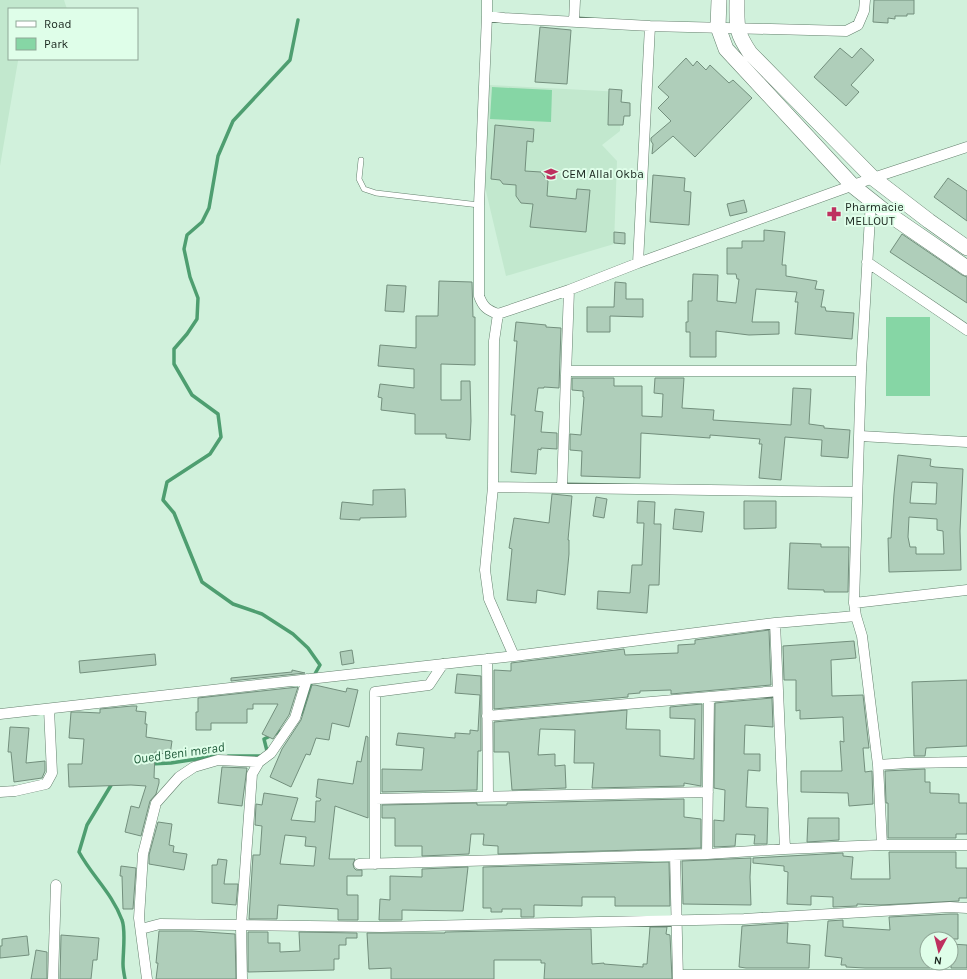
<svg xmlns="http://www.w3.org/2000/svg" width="967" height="979" font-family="Karla,sans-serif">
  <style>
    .built { fill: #c2e8ce }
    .green { fill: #86d6a5 }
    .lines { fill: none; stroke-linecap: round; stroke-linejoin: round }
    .stream { stroke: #4e9e70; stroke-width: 3.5 }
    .building { fill: #afceba; stroke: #738f7d; fill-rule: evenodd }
    .lane-casing { stroke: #65816e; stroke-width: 6 }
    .street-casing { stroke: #65816e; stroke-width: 11 }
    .secondary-casing { stroke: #65816e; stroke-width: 16 }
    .lane { stroke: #fff; stroke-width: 5 }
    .street { stroke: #fff; stroke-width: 10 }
    .secondary { stroke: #fff; stroke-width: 15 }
    .labels { text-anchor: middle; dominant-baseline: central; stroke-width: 4; stroke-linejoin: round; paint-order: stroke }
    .poi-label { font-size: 12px; fill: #19251d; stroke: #dffee9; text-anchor: start }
    .water-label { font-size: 13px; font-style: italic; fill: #1e5a39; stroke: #dffee9 }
  </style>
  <rect width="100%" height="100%" fill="#d1f1dc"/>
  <path class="built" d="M0,0H64L67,9H9V59H18V61L0,166Z
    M489,85L622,92L620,131L602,145L617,161L614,244L506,276L485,187Z"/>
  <path class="green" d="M492,87L552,90L551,122L490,119Z
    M886,317H930V396H886Z"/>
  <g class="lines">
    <path class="stream" d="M298,20L290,60L233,121L218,156L209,208L202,222L187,235L184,249L190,277L198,298L197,319L187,334L174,349V364L192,395L218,414L221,437L210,454L167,482L163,500L174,513L202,582L233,604L262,614L293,634L308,648L320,665L312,679L305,708L300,715
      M268,755L264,739L283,730
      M228,756H262
      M150,764L171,763L216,756
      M113,782L87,825L79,852C92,876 112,893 122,920C126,930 123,952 123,964C123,969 124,974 125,979"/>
  </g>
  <path class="building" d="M874,0H914V14H907V16H895V19L888,18V23L873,22Z
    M540,27L571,30L567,84L535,82Z
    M840,48L852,58L861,48L874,60L851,85L859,92L846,106L814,77Z
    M686,58L693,66L697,61L706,70L710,65L729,83L733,80L752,98L695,157L673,136L652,154L653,144L651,141V138L671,121L658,108L669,97L658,87Z
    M609,89L622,90L621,102L630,103V116H624L623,125H608Z
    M495,125L534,129L533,142L527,141L525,171L541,172L548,181L547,196L576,199L577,189L590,190L586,232L530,227L533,204L521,203L516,196V185L503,184L500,180L491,179Z
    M653,175L685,178L684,191L691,192L689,225L650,222Z
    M948,178L967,191V221L934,197Z
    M744,200L747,212L730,216L727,204Z
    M764,230L785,232L782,265H786V276L817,281L815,289L824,290L821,307H825L826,311L854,313L852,339L795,334L798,302H795L797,292L756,289L752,322H779V334L749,335L716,331V357H690V332H686V322H688V301H692L693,274L718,275L717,301L736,303L739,279H737L736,274H727V248H742V241H764Z
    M614,232L625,233V244L614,243Z
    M902,234L962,275L967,277V303L890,252Z
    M439,281L472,282L473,317H475V365L441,364V400H461V381H470L471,421L470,440L446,438V434H415V414L381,410L382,398L378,397L380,384L414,388V369L378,366L380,345L416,348V316H438Z
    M615,282L626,283V299H643V317L610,316V332H587V307H614Z
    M387,285L406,286L404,312L385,311Z
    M516,322L546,325V327L561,328L559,388L544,387V388H538L535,411L543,412L541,432L557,433V449L541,448V450L538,449L536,474L511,472L515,415H511L517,341H514Z
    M572,378H614V386H642V416L662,417L663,394L654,393L655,378H684L682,408L714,410L713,420L791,425L793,388L811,389L809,424L824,426V428L850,430L848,458L821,456L822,440L785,437L781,480L759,478L762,444H759L760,439L710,435V438L641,433L640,478L581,476L582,451L570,450V434L581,435L584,397H583V391L572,390Z
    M898,455L931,459L930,466L935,467L963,469L960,531L961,570L889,572L888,538H891L894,494ZM912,482L937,483L936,504L910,503ZM909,517L937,519V530L943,531L944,554H916V547H910L908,537Z
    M405,489L406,517L360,518V520L340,519L342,502L373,505V490Z
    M552,494L572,496L568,540H569V554L565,595L537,590L536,603L507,600L512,549L509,548L514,518L549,523Z
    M596,497L607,499L604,518L593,516Z
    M638,501L655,502L654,524H661L659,585H649L647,613L597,609L598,591L630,593L632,565H642L644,523H637Z
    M744,501H776V528L744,529Z
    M675,509L704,512L702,532L673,529Z
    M790,543L821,544V547H849L848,592H824V590L788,589Z
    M769,630L771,685L671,694V690L640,691V693L628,694V697L494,709V670L511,671V663L624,649L625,655L678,653V645L695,644V640Z
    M854,641L856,658L831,660L832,696L863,695L869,748H863L865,772L872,771L873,804L849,806L848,793L801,792V771H842L840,741L844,742L843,717L800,719V710L796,711V680H784L783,646Z
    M352,650L354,663L342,665L340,652Z
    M155,654L156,665L80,673L79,661Z
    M292,670L305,673L231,681V678L292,672Z
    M457,674L481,676V751H478L477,790L382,792V769L422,770L424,748L396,745L398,733L455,738V733L470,734V730L478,731L480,695L455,693Z
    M967,680V746L926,748L925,756H914L912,682Z
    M312,685H315L346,692L347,688L358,690L349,727L332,723L329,740L316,738L310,755L306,754L291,787L270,777L282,749L301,720Z
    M298,687L289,715L273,739L262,734L278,704H253V709H247V723H211V730H196V712H198V698Z
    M772,698L773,727L745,725L744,754H760V771L748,770L746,807L768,808L767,844H754L755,835L736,834L735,846L714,847V820L724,821L725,790L714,788L715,703Z
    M702,704L701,786L684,783V786L592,788L594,763H574L575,730L540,729L538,755L555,754V766L565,765L566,788L512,790L509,752H494V722L627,710L626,729L660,730V756L694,759L695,719L670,718V707Z
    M132,706H137L136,711L146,712L145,724H147L146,737L172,741L170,755L155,752L154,778L159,779V783L156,794L150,801L141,836L125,832L131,806L139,808L146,786L131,785L69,787L68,764H82L84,739L69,738L71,712H79L100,713V709Z
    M10,727L29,728L26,763L45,761V771L42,778L14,782L11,752H8Z
    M366,736L368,737V818L335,806L329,859H355L353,864L354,868L356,870H362V876H347V895H358V920H338V909L278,905L277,919H249L253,855H260L262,826L255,825L256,804L262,805L264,793L298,798L291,820L315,822L316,801H320L321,799L316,797L318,779L353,784L357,761L361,762ZM285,835L306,837L305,846L316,847L314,866L280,864Z
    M222,767L247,768L242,806L218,803Z
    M925,769V782H930V793L959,794V803H967V834H956V838H888V803H886L885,771Z
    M684,799V817L701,819V848L498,854V846L483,845L484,834H471L469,854L422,856V846H395V818H382V805L477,803V805H507V803H513Z
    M808,818H839V840L807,842Z
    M158,822L172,824L169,845L174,846L173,852L187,854L184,870L149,864V855Z
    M889,852H956V868H967V898H959V901L880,905L857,904V906L833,907V897L811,896V905L787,904L788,872L784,871V866L753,863V858L843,853V856L853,857L851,879H890Z
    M751,858L750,877L751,905L683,904L682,861Z
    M218,859L227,860L224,884H238L236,905L212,903V865H217Z
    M669,862L670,906H615V897H582V906L534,905V917H521V909H502V912H491V908H483V867Z
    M121,866L136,868L133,909H123L122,876H120Z
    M468,867L463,911L402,910V920H379L380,899L390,900V876L422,877V869Z
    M950,914H958V939H927V944H925V963H931L930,968H865L846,967V965H841L842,958L825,956L828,921L843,920V927L890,930L889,917Z
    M788,923L787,943L810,945L809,968H746L739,967L742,926Z
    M650,927H667L666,934L670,935L672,979H544L545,963H541V960H494V979H391V968L369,969L367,933H445V932L591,929L592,964L604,963V964L643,967V964H647Z
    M159,931H192L235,934L236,979H156L158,963H156Z
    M248,932H268V943H280V952L300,951L299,932L357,933V938H346V945H339V959H334V970L248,972Z
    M61,935L99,938L97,960H93L91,979H60Z
    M27,936L29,955L0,958V946H2V939Z
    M951,944L967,945V968H951Z
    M36,950L47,952V979H31Z"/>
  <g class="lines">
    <defs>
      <path id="lane" d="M361,160L359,179L364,189L376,193L479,205"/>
      <path id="street" d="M487,0V16L504,18L650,26L846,31L858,25L864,11L865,0
        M487,16L479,205V296C483,307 487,310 498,314
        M574,22L575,0
        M867,262L967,330
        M638,263L650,26
        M567,371H861
        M860,436L967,442
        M493,487L857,492
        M562,488L569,290
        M854,603L861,371L871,200
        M856,616L862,636L878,765L882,845
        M775,623L785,849
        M514,656L489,599L485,570L493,487L494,341L498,314L569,290L638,263L873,178L967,147
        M487,659L488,796
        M0,714L514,656L775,623L856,616L854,603L967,590
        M487,716L778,691
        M878,765L907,763L967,762
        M0,792L15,791L46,784L52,773L49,709
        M375,799L708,792
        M707,854L709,697
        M675,855L678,979
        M359,864L707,854L785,849L882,845H967
        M375,864V692L429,685L443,664
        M141,929L160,924L382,927L550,923L744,919L950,907L967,908
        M678,975H967
        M53,979L56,885
        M147,979L139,918L143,854L156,803L179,777L194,767L218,760L259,762
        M242,979L241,926L252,774L259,762L271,753L295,718L307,679"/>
      <path id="secondary" d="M719,0L718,27L726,49L853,186L887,213L967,268
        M737,0C737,26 735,31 750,53L873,178L929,221L967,248"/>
    </defs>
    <use href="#lane" class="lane-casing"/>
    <use href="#street" class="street-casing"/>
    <use href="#secondary" class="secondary-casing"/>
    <use href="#lane" class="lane"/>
    <use href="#street" class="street"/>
    <use href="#secondary" class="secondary"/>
  </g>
  <defs>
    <symbol id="school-bare" viewBox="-9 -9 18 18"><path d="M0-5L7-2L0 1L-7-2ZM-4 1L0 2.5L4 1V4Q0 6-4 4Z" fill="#be305f" stroke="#dffee9" stroke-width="2.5" paint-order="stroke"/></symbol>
    <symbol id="pharmacy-bare" viewBox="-9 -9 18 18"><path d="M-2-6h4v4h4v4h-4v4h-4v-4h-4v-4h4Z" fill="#be305f" stroke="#dffee9" stroke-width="2.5" paint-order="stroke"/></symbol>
  </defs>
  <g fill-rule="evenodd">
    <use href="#school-bare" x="541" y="164" width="20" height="20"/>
    <use href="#pharmacy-bare" x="824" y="204" width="20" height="20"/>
  </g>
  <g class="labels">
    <g class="poi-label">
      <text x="562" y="174">CEM Allal Okba</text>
      <text x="845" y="207">Pharmacie<tspan x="845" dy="14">MELLOUT</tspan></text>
    </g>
    <g class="water-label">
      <text transform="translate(179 753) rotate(-8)">Oued Beni merad</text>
    </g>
  </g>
  <rect x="8" y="8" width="130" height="52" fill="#dffee9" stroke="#90a797"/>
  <rect x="16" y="21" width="20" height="6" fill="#ffffff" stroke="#90a797"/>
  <text x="44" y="28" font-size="12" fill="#19251d">Road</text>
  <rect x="16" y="38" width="20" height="12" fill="#86d6a5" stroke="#90a797"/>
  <text x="44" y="48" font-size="12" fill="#19251d">Park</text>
  <g transform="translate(939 951) rotate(187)"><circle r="19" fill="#dffee9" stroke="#90a797"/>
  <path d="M0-3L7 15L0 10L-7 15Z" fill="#be305f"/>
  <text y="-6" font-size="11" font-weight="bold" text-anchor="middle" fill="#19251d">N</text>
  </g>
</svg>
